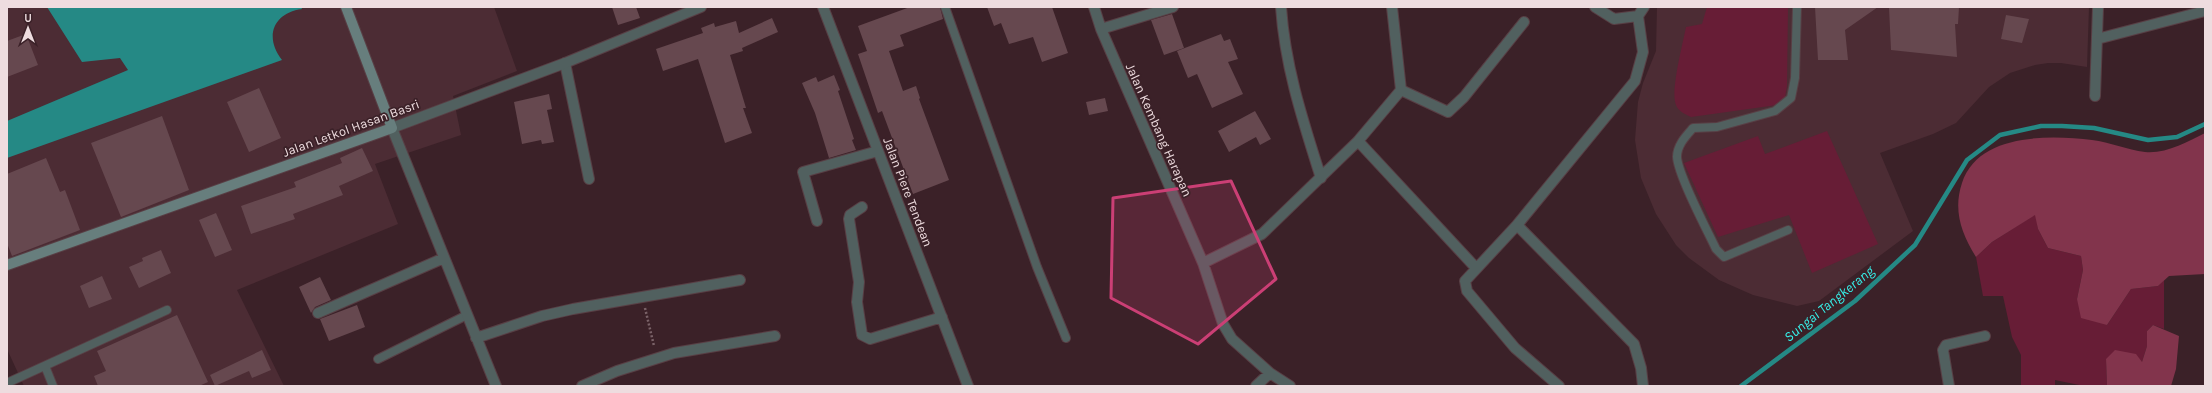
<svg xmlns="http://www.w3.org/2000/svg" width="2212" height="393" font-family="Karla,sans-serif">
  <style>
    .built { fill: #4c2c34 }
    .green { fill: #671d36 }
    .forest { fill: #82344c }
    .water { fill: #258985 }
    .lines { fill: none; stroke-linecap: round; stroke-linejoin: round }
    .stream { stroke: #258985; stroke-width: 4.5 }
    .building { fill: #66484f }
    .service-casing { stroke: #583f45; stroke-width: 10 }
    .minor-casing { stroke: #583f45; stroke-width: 12 }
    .tertiary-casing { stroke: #583f45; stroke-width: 12 }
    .secondary-casing { stroke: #583f45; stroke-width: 12 }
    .path { stroke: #7a6268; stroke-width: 2.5; stroke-dasharray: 2 2; stroke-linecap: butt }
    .service { stroke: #51605f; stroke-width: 8 }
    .minor { stroke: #51605f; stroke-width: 10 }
    .tertiary { stroke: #51605f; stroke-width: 10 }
    .secondary { stroke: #677e7d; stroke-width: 10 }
    .marked { fill: #cb3f75; fill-opacity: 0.2; stroke: #cb3f75; stroke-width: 3; stroke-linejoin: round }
    .labels { text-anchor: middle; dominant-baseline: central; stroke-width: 3.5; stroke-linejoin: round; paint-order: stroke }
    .street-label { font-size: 13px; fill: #eedcdf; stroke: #3b2128 }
    .water-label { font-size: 14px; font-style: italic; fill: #36f1ea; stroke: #3b2128 }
  </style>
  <rect width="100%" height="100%" fill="#3b2128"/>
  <path class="built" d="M7,7H494L517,71L453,96L461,135L375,164L398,224L237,290L284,386H24L7,349Z
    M1657,7H2089L2087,67L2061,63H2048L2035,65L2010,73L1989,87L1956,123L1933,134L1880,153L1913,231L1819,301L1797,306L1753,295L1719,280L1689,258L1676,245L1656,214L1641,178L1635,140L1638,102L1643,83L1656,51Z"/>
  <path class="green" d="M1707,7H1788L1787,86L1785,97L1777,105L1691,117C1685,114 1679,112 1676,105C1670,92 1683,43 1686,27L1702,24Z
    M1827,131L1878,244L1812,273L1789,215L1718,237L1684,163L1758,136L1765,154Z
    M2036,214L2038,229L2048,248L2081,256L2083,270L2077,299L2107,325L2131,289L2158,286L2164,280V329L2153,325L2147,331V346L2142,362L2106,359L2107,386H2084L2055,380V386H2021V355L2012,337L2003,296H1983L1976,257L1992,242Z"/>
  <path class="forest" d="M2205,133V274L2169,276L2158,286L2131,289L2107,325L2081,318L2077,299L2083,270L2081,256L2048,248L2038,229L2035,215L1992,242L1976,257C1961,233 1953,210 1962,183C1978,133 2049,135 2092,140C2110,142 2127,150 2145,152C2166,154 2187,142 2205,133Z
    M2153,325L2179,336L2176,369L2171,386H2107L2106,359L2115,350L2136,354L2142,362L2147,346V331Z"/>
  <path class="water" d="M47,7H301L302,9C273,13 264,37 282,60L7,158V121L128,70L120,58L82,62Z"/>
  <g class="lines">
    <path class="stream" d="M1741,386L1855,301L1915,245L1967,160L2000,135L2041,126H2062L2094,128L2148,140L2177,137L2205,124"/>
  </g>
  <path class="building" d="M612,7H636L640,18L618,25Z
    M910,7H940L943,19L900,35L904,46L889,51L903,91L916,86L920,98L919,99L949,180L913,194L882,111L878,113L858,54L867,51L858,26Z
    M987,7H1052L1068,53L1042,62L1033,37L1009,44L1001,23L994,26Z
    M1815,7H1878L1845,30L1848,60H1818Z
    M1889,7H1959L1958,24H1955L1957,57L1891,50Z
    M1172,14L1184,48L1164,55L1151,20Z
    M2006,15L2029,19L2022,43L2001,39Z
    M772,18L778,32L742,48L743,51L730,55L746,108H743L752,133L725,143L698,59L663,71L656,49L703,33L701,28L714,23L715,27L736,21L739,33Z
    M26,34L38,65L7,77V41Z
    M1221,34L1224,41L1230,39L1238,59L1228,62L1243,94L1212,108L1197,74L1188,78L1177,51Z
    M834,75L840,90L838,91L854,139L852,140L856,150L829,158L815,113L802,83L816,77L818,82Z
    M259,88L281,138L249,152L227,102Z
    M549,94L552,109L547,110L554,142L542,144L541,140L522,144L514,102Z
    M1105,98L1108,111L1089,115L1086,102Z
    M1255,111L1271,139L1260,145L1256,137L1229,152L1218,131Z
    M162,116L189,190L121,217L91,143Z
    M362,148L373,171L339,186L343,195L293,214L295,219L251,234L241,206L296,187L294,182L342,163L340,158Z
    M46,158L60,192L65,190L80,230L12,256L7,243V174Z
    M216,213L232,250L215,257L199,220Z
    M161,250L171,273L139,288L129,267L143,261L142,258Z
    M102,276L112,299L89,308L80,286Z
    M320,277L331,300L315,307L311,313L299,287Z
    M357,305L365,327L329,341L320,319Z
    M177,315L208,382L199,386H98L94,376L106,371L97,351Z
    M262,350L271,370L252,378L249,371L215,386L210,375Z"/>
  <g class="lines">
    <defs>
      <path id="service" d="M945,7L1037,267L1066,338
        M1788,230L1724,257L1716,249C1707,230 1678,175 1677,157C1677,145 1686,136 1693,128L1717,127L1775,111L1791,98L1795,78L1797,7
        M378,359L467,315
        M45,366L53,386
        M7,383L167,310"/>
      <path id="minor" d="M823,7L968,386
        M1094,7L1101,29L1203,263L1223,324L1232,339L1270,373L1290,386
        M1281,7C1285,67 1303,121 1321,178
        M1392,7L1401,90
        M1595,7L1614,19L1638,16
        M1101,29L1173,7
        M2097,39L2205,11
        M565,63L589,179
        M1401,90L1448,112L1464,97L1524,22
        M2095,96L2098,7
        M392,128L496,386
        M1358,141L1476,268
        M862,207L850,215L849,219L859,282L857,302L862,335L870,339L942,317
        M817,221L803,172L878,151
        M1517,225L1634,344L1641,368L1643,386
        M1203,263L1262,234L1358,141L1401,90
        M318,313L444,258
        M476,338L542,316L573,309L740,280
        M582,386L617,371L674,353L775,336
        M1256,386L1270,373
        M1559,386L1515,348L1467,291L1465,281L1517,225L1635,81L1643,52L1638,16L1644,7
        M1949,386L1943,350L1946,345L1985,336"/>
      <path id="tertiary" d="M392,128L565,63L701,7"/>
      <path id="secondary" d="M7,265L392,128L346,7"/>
    </defs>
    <use href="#service" class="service-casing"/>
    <use href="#minor" class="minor-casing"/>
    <use href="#tertiary" class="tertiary-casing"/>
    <use href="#secondary" class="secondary-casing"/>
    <path class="path" d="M645,308L654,346"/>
    <use href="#service" class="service"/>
    <use href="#minor" class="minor"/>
    <use href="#tertiary" class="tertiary"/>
    <use href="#secondary" class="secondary"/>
  </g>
  <path class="marked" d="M1231,181L1276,279L1198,344L1111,298L1113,198Z"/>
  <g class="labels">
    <g class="street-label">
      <text transform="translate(351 128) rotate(-20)">Jalan Letkol Hasan Basri</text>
      <text transform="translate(1159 130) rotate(66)">Jalan Kembang Harapan</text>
      <text transform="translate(908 192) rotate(69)">Jalan Piere Tendean</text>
    </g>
    <g class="water-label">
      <text transform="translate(1829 304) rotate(-39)">Sungai Tangkerang</text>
    </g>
  </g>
  <rect width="2212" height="393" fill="none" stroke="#eedcdf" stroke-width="16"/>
  <g transform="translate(28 28)" stroke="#3b2128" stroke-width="3" paint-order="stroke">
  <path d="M0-3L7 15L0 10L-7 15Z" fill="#eedcdf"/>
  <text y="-6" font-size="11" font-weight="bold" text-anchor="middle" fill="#eedcdf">U</text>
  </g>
</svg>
